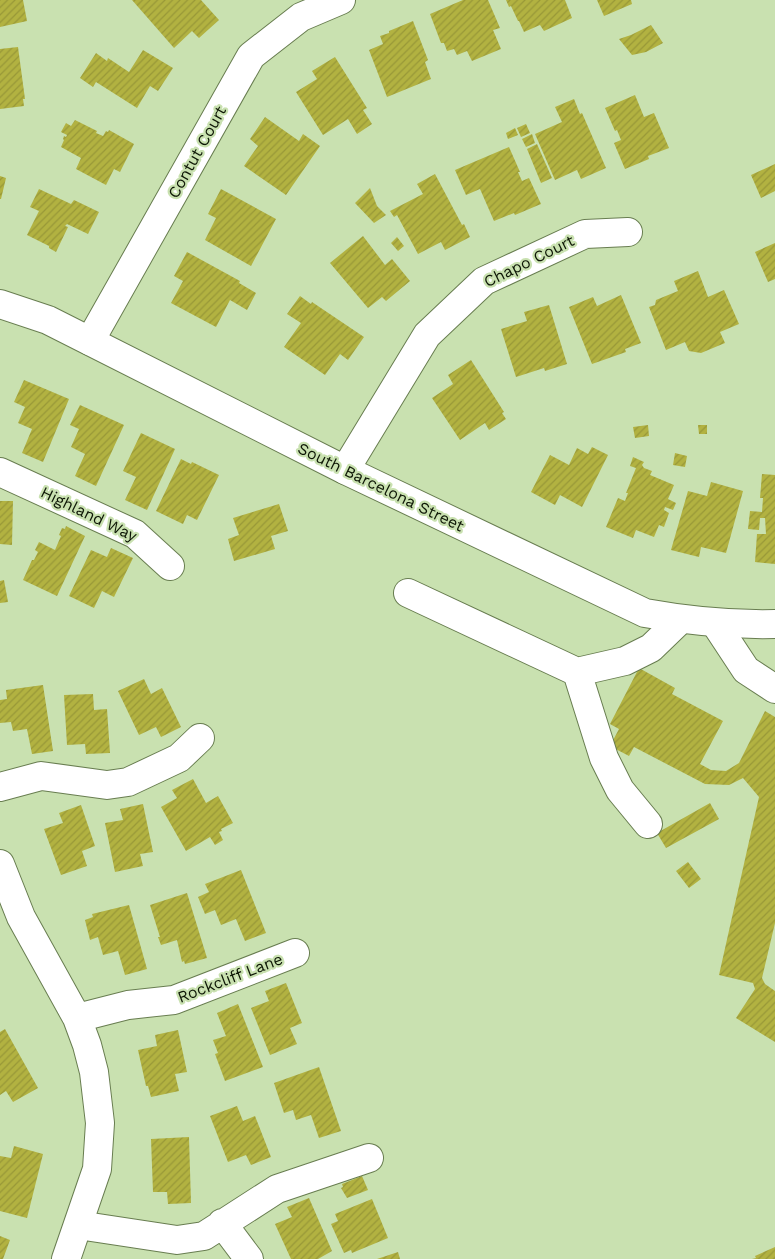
<svg xmlns="http://www.w3.org/2000/svg" width="775" height="1259" font-family="'Work Sans',sans-serif">
  <style>
    .building { fill: url(#building-hatch) }
    .lines { fill: none; stroke-linecap: round; stroke-linejoin: round }
    .minor-casing { stroke: #687d50; stroke-width: 30 }
    .major-casing { stroke: #687d50; stroke-width: 30 }
    .minor { stroke: #fff; stroke-width: 28 }
    .major { stroke: #fff; stroke-width: 28 }
    .labels { text-anchor: middle; dominant-baseline: central; stroke-width: 4.5; stroke-linejoin: round; paint-order: stroke }
    .street-label { font-size: 16px; fill: #0d1605; stroke: #c9e1b0 }
  </style>
  <defs>
    <pattern id="building-hatch" width="6" height="6" patternUnits="userSpaceOnUse" patternTransform="scale(1.25)"><rect width="6" height="6" fill="#b2b241"/><path d="M-1 1l2-2M0 6l6-6M5 7l2-2" fill="none" stroke="#989838"/></pattern>
  </defs>
  <rect width="100%" height="100%" fill="#c9e1b0"/>
  <path class="building" d="M0,0H23L27,21L0,27Z
    M132,0H201L219,20L199,38L192,31L174,48Z
    M463,0H488L500,28L493,30L501,49L472,61L467,51L457,55L454,49L447,51L444,43H441L430,14Z
    M506,0H565L572,18L544,31L540,25L524,32L519,21H518L511,6L509,7Z
    M597,0H631L632,4L604,16Z
    M413,21L428,60L425,62L431,79L387,97L369,50L383,44L380,36L389,33V31Z
    M651,25L663,43L646,52L632,55L619,39L631,35Z
    M18,47L25,99H23L24,106L0,109V49Z
    M143,50L173,68L158,91L150,86L137,108L96,82L93,87L80,78L96,53L107,61L108,58L129,72Z
    M335,57L367,108L363,110L372,124L357,134L348,119L323,135L296,92L317,79L312,71Z
    M635,95L644,117L654,113L669,148L648,156L649,159L625,169L614,143L621,140L617,130L615,131L605,108Z
    M574,99L580,114L582,113L606,168L581,179L577,170L555,180L535,134L562,122L555,107Z
    M265,117L299,141L303,134L320,146L286,195L244,166L258,146L250,139Z
    M75,120L97,131L96,133L103,136L106,131L108,132L109,130L134,144L120,172L114,169L106,185L76,169L81,158L61,147L64,140L63,139L64,136L66,137L67,135L61,132L66,123L71,126Z
    M526,124L530,133L521,137L517,128Z
    M515,128L518,135L508,139L506,133Z
    M532,134L535,143L526,147L522,139Z
    M537,144L552,178L541,183L527,149Z
    M509,147L520,172H518L522,181L529,178L541,204L515,215L514,213L494,221L480,189L466,195L455,170Z
    M775,164V191L761,198L751,175Z
    M435,174L462,225L464,224L470,237L445,250L441,242L418,254L397,215L394,217L390,211L423,194L417,184Z
    M0,176L6,178L1,199H0Z
    M370,188L377,206L386,215L374,223L355,203Z
    M39,189L71,204L74,200L99,212L88,234L67,224L65,226L68,227L56,252L49,248V246L27,235L39,211L30,207Z
    M221,189L276,219L251,266L205,240L216,218L208,214Z
    M363,236L385,265L392,259L410,281L386,301L382,297L368,308L330,263Z
    M397,237L404,246L398,251L391,243Z
    M775,243V279L768,282L755,252Z
    M187,252L240,281L239,283L256,293L247,310L230,300L216,327L171,303L183,281L174,276Z
    M698,271L708,297L724,290L739,324L720,332L725,343L701,353L689,351L685,342L666,350L649,307L655,305L656,300L678,291L674,281Z
    M621,295L641,343L625,349L626,352L592,364L569,307L593,297L597,306Z
    M300,296L311,304L312,302L364,337L348,360L340,354L325,375L284,347L301,323L287,314Z
    M549,305L567,364L545,371L544,368L516,377L501,329L527,321L524,312Z
    M471,360L504,412L502,413L506,419L489,430L485,423L460,440L432,398L453,384L448,375Z
    M24,380L69,399L43,462L22,453L32,429L18,423L25,407L14,402Z
    M80,405L124,425L96,486L75,476L85,454L71,447L79,429L70,425Z
    M648,425L649,436L635,438L633,427Z
    M698,425H707V434H699Z
    M141,433L175,449L147,510L125,500L136,477L123,471Z
    M592,447L608,455L582,507L560,495L555,505L531,492L550,455L569,465L577,448L588,454Z
    M675,453L687,456L685,467L673,465Z
    M633,457L644,462L642,465L644,468L652,471L650,475L674,485L668,499L676,503L673,510L665,507L664,510L669,513L664,527L659,525L654,537L636,530L633,538L606,527L618,498L625,501L628,493H626L636,468L630,466Z
    M181,459L191,464L192,462L219,475L197,520L187,515L183,524L156,511Z
    M762,474L775,475V564L755,562L757,534H766L765,518H760L759,530L748,529L750,511L762,512L763,498H760Z
    M711,482L743,491L726,553L701,547L699,557L671,550L688,491L707,496Z
    M0,501H13L12,545L0,544Z
    M279,504L288,531L271,536L275,549L234,561L228,539L239,535L233,518Z
    M66,526L85,536L57,596L23,580L32,560H34L38,552L35,550L39,542L55,550L61,536L59,535L62,528L65,529Z
    M111,548L133,558L114,597L102,591L94,608L69,596L91,550L107,557Z
    M4,580L8,602L0,603V581Z
    M639,668L675,688L672,694L723,721L700,764L711,770L726,771L739,763L765,711L775,717V923L762,978L765,984L775,991V1042L736,1018L755,989L753,983L719,975L759,797L743,778L729,785L705,784L634,747L629,756L610,746L619,729L610,724Z
    M144,679L151,694L162,688L181,727L161,737L156,727L139,735L118,691Z
    M43,685L53,751L32,754L27,729L13,731L11,722L0,723V700L7,699L6,690Z
    M93,694L94,710L107,709L110,753L86,754L85,744L67,745L64,695Z
    M193,779L206,803L218,796L233,823L221,829L222,831L219,832L223,840L215,845L210,837L186,851L161,807L177,798L172,790Z
    M710,803L719,819L666,848L657,833Z
    M143,804L153,852L140,854L143,866L115,872L105,823L123,820L120,809Z
    M81,805L95,846L82,851L87,866L61,875L44,829L63,823L59,813Z
    M688,862L701,879L689,888L676,871Z
    M241,870L266,933L245,941L236,919L221,925L215,910L205,914L198,897L209,892L205,884Z
    M187,893L207,958L185,964L184,961L182,962L177,940L161,945L158,937H160L150,905Z
    M129,905L147,969L125,975L118,951L103,955L98,937L90,940L85,920L93,917L92,914Z
    M286,983L302,1023L290,1028L297,1044L270,1055L251,1008L269,1001L265,991Z
    M238,1004L263,1067L225,1081L215,1054L218,1053L213,1040L226,1036L217,1013Z
    M5,1029L38,1088L13,1102L6,1091L0,1095V1032Z
    M178,1030L187,1072L175,1074L179,1091L151,1097L148,1086H146L138,1050L157,1046L155,1035Z
    M319,1067L341,1131L319,1138L311,1115L296,1120L293,1110L284,1113L274,1083Z
    M237,1106L243,1121L255,1116L271,1157L251,1165L246,1155L228,1162L210,1116Z
    M189,1137L191,1203L168,1204L167,1192H153L151,1139Z
    M14,1146L43,1154L27,1218L0,1211V1156L11,1158Z
    M362,1176L368,1190L347,1198L341,1188L343,1187L342,1184Z
    M309,1198L332,1251L318,1259H291L275,1224L292,1217L287,1207Z
    M372,1199L388,1238L352,1253L351,1250L344,1253L331,1224L338,1221L335,1214Z
    M0,1236L10,1240L3,1259H0Z
    M775,1247V1259H752L756,1258L755,1256Z
    M398,1252L400,1259H377Z"/>
  <g class="lines">
    <defs>
      <path id="minor" d="M90,341L251,56L301,17L341,0
        M345,470L427,335L484,281L585,234L628,232
        M0,472L135,534L170,566
        M408,593L577,672L625,661L651,648L680,620
        M715,623L746,670L775,689
        M577,672L604,758L620,790L648,824
        M0,787L41,776L107,785L128,782L179,758L200,738
        M0,864L21,917L77,1018L87,1045L94,1072L100,1123L97,1169L66,1259
        M77,1018L128,1005L174,1000L295,953
        M222,1223L249,1259
        M78,1225L177,1240L204,1236L277,1189L369,1158"/>
      <path id="major" d="M0,304L48,320L345,470L645,613C689,621 731,625 775,624"/>
    </defs>
    <use href="#minor" class="minor-casing"/>
    <use href="#major" class="major-casing"/>
    <use href="#minor" class="minor"/>
    <use href="#major" class="major"/>
  </g>
  <g class="labels">
    <g class="street-label">
      <text transform="translate(197 152) rotate(-61)">Contut Court</text>
      <text transform="translate(529 261) rotate(-26)">Chapo Court</text>
      <text transform="translate(381 487) rotate(26)">South Barcelona Street</text>
      <text transform="translate(89 514) rotate(26)">Highland Way</text>
      <text transform="translate(230 978) rotate(-21)">Rockcliff Lane</text>
    </g>
  </g>
</svg>
